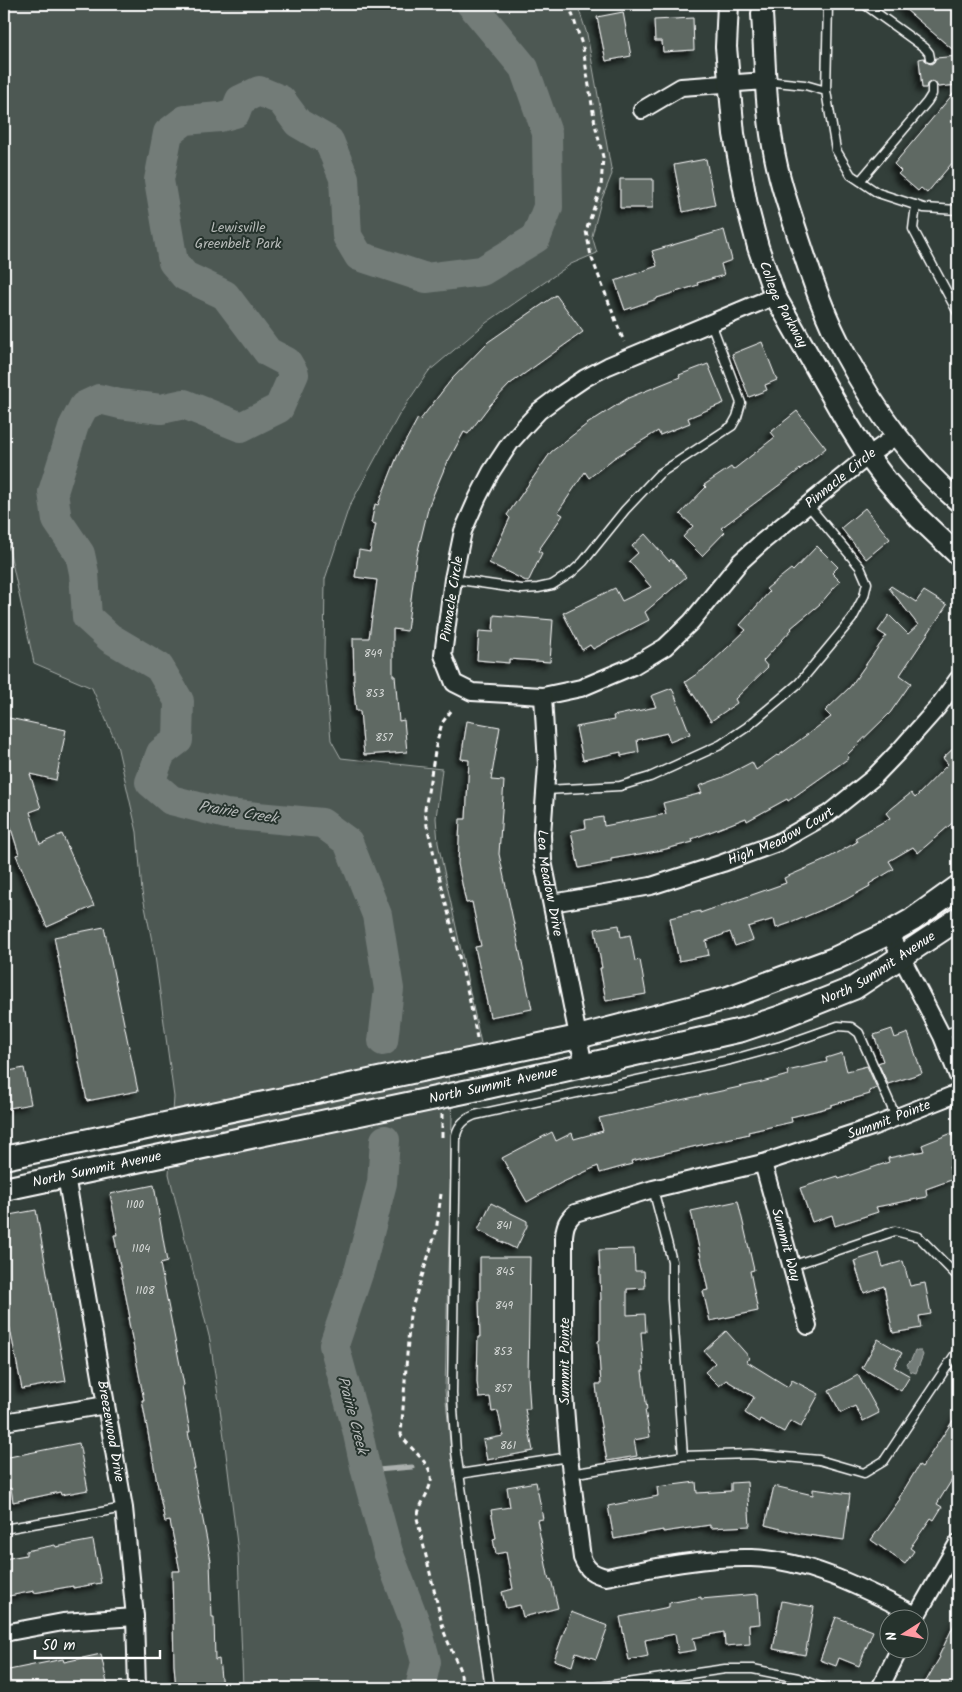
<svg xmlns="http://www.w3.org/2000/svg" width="962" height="1692" font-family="Kalam,sans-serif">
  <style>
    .green { fill: #4d5853; stroke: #a6aca9 }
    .water { fill: #737b78; stroke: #abb0ae }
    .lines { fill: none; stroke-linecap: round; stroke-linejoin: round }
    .stream { stroke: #abb0ae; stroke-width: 5 }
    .river { stroke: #737b78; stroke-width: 30 }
    .building { fill: #5f6964; stroke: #fff; filter: url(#shadow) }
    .service-casing { stroke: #fff; stroke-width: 11 }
    .minor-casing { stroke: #fff; stroke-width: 20 }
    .tertiary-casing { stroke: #fff; stroke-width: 24 }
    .secondary-casing { stroke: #fff; stroke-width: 26 }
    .path { stroke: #fff; stroke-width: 3; stroke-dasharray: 5 4; stroke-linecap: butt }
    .service { stroke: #26332d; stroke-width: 8 }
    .minor { stroke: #26332d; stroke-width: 16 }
    .tertiary { stroke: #26332d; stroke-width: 20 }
    .secondary { stroke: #26332d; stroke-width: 22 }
    .labels { text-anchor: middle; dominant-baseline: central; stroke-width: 4; stroke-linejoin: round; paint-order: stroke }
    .number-label { font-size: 11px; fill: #d7dad8 }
    .park-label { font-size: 14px; fill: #b8bcba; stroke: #26332d }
    .street-label { font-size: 14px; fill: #fff; stroke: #26332d }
    .water-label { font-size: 15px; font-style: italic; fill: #b9bdbc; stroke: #26332d }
  </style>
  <defs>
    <filter id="shadow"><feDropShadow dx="-4.5" dy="4.5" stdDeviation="2.5" flood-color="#0009"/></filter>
  </defs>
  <rect width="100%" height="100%" fill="#333f3a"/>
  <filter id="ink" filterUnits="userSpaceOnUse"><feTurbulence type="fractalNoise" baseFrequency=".02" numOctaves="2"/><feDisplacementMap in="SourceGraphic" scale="10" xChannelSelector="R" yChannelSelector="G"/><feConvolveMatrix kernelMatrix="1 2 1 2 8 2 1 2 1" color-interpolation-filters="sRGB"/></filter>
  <g filter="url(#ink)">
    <path class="green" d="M4,4H577L587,34L612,174L601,201L592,236L597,253L571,264L486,323L428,372L399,415L349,507L325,579L324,658L331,740L341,758L442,769L436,818L438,843L482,1048L447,1055L452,1118L445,1390L451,1452L486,1688H243L238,1552L224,1437L210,1340L169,1174L174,1097L155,956L142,892L137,832L117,745L92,688L34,663L4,526Z"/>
    <path class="water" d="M915,1351H921L923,1355L916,1373L910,1371L907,1364L911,1360Z"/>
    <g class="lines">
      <path class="stream" d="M366,1471L412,1467"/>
      <path class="river" d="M383,1041L389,989L377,915L348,842L322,823L226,814L171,800L150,782L161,753L178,740L179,701L159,667L110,638L87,617L84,573L80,554L57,520L53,492L74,425L84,406L99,399L120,404L161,409L184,404L241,427L279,408L294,374L287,362L268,352L225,295L185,276L173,262L159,180L168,133L185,120L220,117L235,113L240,100L259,91L281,100L298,123L329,141L344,178L347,236L359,256L426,278L482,271L536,238L548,207L547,133L524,68L471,4
        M385,1140L382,1183L360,1268L334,1345L357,1429L366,1471L388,1552L416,1625L426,1662L420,1688"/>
    </g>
    <path class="building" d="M899,4H958V54Z
      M623,12L631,56L606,61L597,17Z
      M693,18L694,50L663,52L662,41H655L654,20Z
      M958,56V85L938,87L935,82L932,81L927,84L926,88H922L919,59L924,58L926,62L931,64L934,62L936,58Z
      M958,88V156L927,193L921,188L918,191L898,174L901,171L894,164Z
      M706,159L715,205L683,212L674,165Z
      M620,179H653V208H620Z
      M724,230L732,260L721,264L724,275L697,283L698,285L657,298V299L625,310L615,281L657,266L652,251Z
      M556,295L583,332L510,384L490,405L468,434L464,432L445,467L429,505L416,559L407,631L393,629V676H395L399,721L404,720L407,752L364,755L360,711H356L353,680H354L353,638H369L377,580L355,577L359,550L370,552L376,524L371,523L375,504L378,505L397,457L418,418L420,420L451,380L488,342Z
      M762,342L777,380L765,385L767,390L749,397L732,354Z
      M708,364L724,403L688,418L690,423L660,435L658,431L614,458L589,478L585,472L558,512L563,515L538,551L542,553L528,582L489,563L510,518L507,515L551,452L587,424L628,398L680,377L679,375Z
      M797,411L826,448L789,478L721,528L725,532L702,556L683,537L693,526L680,514L706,487L704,485L731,467L733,470L775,437L771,432Z
      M865,508L890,539L866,559L841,528Z
      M645,534L669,561L671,559L686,577L645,612L649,620L593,649L590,645L582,650L563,613L615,588L622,601L651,587L629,561L638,553L632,546Z
      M817,546L838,567L832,573L840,581L820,604L791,628L792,629L763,661L768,667L735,699L737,703L711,721L685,682L707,667L746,630L740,625L769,592L766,589L791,569L793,571Z
      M891,586L916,602L924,591L947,605L900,675L911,683L890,713L847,755L849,758L788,801L787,799L747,821L746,818L692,839L693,842L662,850L611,859V862L579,868L571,831L586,828L585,820L603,817L604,826L666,814L663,803L702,793L699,786L723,777L752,762L756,770L777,755L778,756L831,717L825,711L850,687L886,636L878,631L889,615L908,634L918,625L889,588Z
      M494,615L553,620L550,662L509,659V663L477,660L479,631L493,632Z
      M672,688L690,734L670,742L667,733L637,740L639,752L621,756V752L583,760L576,727L614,720L613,716L656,707L651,696Z
      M4,717L66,730L56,780L30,774L41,808L30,812L40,844L62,834L94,906L47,927L16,855L19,854L9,822L4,823Z
      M467,721L500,727L491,780L504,781L499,854L532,1009L490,1017L475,947L481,946L472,902L466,903L458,864L460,819H466L469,760L461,759Z
      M958,744V818L918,853L913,847L889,861L894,869L869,884L870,886L845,900L793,922L776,928L774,919L748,927L753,940L735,946L730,932L706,941L709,955L679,961L670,918L700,911V913L786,883L784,878L823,861L857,842L855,838L890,818L886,813L911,793L915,798L948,764L943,758Z
      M619,925L621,937L630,935L635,961L640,960L646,994L606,1001L600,968H602L595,929Z
      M104,927L138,1091L87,1101L54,937Z
      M892,1029L895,1038L908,1033L922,1073L888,1084L878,1063L883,1061L874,1035Z
      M842,1053L847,1071L867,1066L877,1088L869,1091L870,1094L831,1105V1107L791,1117L792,1122L748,1132L749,1134L631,1161L632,1164L600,1173L598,1166L561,1183L527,1202L502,1158L552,1132L556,1141L572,1133L574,1139L603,1131L599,1118L762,1082L788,1075L787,1071L827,1062L826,1058Z
      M24,1068L31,1104L4,1109V1072Z
      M952,1133L958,1149V1163L949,1167L954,1179L926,1189L927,1197L876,1207L878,1212L835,1226L832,1215L812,1222L800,1188L838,1176L839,1179L889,1162L888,1158L924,1151L922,1145Z
      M154,1185L167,1262L160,1264L184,1385L182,1386L190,1432H188L195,1469H193L211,1561H210L212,1617H214L215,1660L219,1659L222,1688H176L174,1665L172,1571H180L170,1521L165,1522L156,1477L142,1400H144L128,1318H130L114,1235H118L110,1194Z
      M738,1201L754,1270L750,1271L758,1311L710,1321L703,1291L708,1290L691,1211Z
      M491,1203L527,1221V1226L516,1249L478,1230Z
      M36,1210L66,1381L22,1389L6,1309L10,1308L4,1277V1216Z
      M634,1249L635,1271H644L645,1288L627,1289V1315L645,1314L646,1332H641L644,1371H642L647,1410H645L650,1437L634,1440L637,1456L607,1461L599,1414L596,1384H601L598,1341L600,1340V1300H601L599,1250Z
      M879,1253L883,1267L903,1261L910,1286L925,1283L931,1314L919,1316L921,1328L893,1333L884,1286L864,1293L854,1261Z
      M480,1257H530L528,1376L530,1409H525L533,1451L487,1460L483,1440L503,1436L498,1411L492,1412L490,1397L479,1398L477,1382L478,1337H480L479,1298H480Z
      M726,1331L750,1358L746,1361L788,1387L792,1380L819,1394L801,1427L790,1421L784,1432L760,1419L759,1422L745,1413L754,1397L726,1380L719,1386L705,1372L715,1363L704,1351Z
      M878,1339L902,1353L894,1367L910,1376L901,1391L862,1368Z
      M858,1375L879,1413L863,1421L855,1406L841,1413L829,1391Z
      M958,1413V1470L937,1504L942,1507L934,1520L931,1518L910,1548L914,1551L905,1564L871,1540L900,1499L899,1498L919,1465L922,1467Z
      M79,1443L88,1490L61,1495L60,1492L13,1502L11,1488L4,1490V1458Z
      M536,1482L543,1519L537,1520L549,1580L551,1579L558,1608L523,1617L520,1605L506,1608L502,1592L513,1589L506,1552L496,1554L493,1539L496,1538L491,1510L510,1507L507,1487Z
      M696,1482L697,1493L731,1491V1483L747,1482L750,1526L710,1528V1525L663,1532V1530L614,1539L608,1506L658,1496L657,1487Z
      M774,1486L813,1495V1489L850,1494L844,1540L801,1534L765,1525Z
      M93,1540L101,1583L73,1588V1586L34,1593V1591L4,1597V1559L26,1555V1551L55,1545L56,1547Z
      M758,1594L760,1624L749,1625L750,1644L725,1646L724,1632L693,1638L696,1650L678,1653L675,1634L645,1640L648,1656L629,1660L620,1617L669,1607V1603L701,1597V1599Z
      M782,1601L814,1607L805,1655L773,1649Z
      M571,1612L608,1626L596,1659L576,1652L572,1666L554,1660Z
      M958,1616V1688H922L940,1657L939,1656Z
      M836,1617L873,1631L859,1666L839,1658L836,1666L820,1660Z
      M101,1654L108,1688H4V1671L63,1659L64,1662Z"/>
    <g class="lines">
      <defs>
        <path id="service" d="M864,4L925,48L929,53L930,58
          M766,81L805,85L826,91L836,150L851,175L878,193L924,208L958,210
          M826,91L828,4
          M860,181L927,102L932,94V87
          M916,205L913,229L958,313
          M453,579L522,589L538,588L552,585L571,573L583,562L625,510L659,474L732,426L737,417L741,403L711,323
          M546,790L620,786L650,777L720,745L747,727L799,683L852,619L864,596L867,583L860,567L808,505
          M942,1036L958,1029
          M653,1189L672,1261V1299L683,1456
          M791,1266L895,1231L919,1237L958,1277
          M459,1474L569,1457
          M570,1474L683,1456L751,1454L819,1460L864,1473L884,1461L958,1350
          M4,1529L124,1508
          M490,1688L456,1452L452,1394L456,1135C459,1124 465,1119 475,1115L730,1060L781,1046L838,1026L851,1027L859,1033L896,1117
          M592,1688L725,1669H753L798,1678L823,1688"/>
        <g id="minor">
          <path d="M642,110L681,87L766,81"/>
          <path id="s1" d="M775,296L608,366L585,378L563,393L539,411L525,426L510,443L491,472L478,497L463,531L453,579L443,655L454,683L472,692L543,696L581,688L633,666L665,647L691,622L740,562L762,542L868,456L897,435"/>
          <path id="s2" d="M543,696L547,765L542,835L543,861L584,1066"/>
          <path id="s3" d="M552,903L651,886L723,863L777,843L828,814L873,778L899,751L937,708L958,679"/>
          <path d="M889,933L942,1036L958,1076"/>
          <path id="s4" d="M763,1163L808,1326"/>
          <path id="s5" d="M66,1176L124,1508L135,1617L137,1688"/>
          <path d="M4,1422L106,1405"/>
          <path id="s6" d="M916,1615C864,1589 810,1560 751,1558C702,1557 653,1568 606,1577C593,1574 587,1570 582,1558L569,1457L564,1394V1236C565,1225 567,1220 575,1213L653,1189L763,1163L872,1127L958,1093"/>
          <path d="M914,1620L958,1543"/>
          <path d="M4,1633L63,1622L135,1617"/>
          <path d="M880,1688L899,1650"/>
        </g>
        <g id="tertiary">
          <path id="s7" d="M728,4L726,47L734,134L747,205L758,247L775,296L846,421L868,456L886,480L919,518L958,555"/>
          <path d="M764,4L762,14C765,58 765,103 773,146C779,182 790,211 801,245C813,282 826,320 845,354C874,408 911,461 958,501"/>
        </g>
        <g id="secondary">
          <path d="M4,1158L578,1037L728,998L834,959L889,933L912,920L958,887"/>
          <path id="s8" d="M4,1189L488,1087L742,1030L781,1017L854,988L958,919"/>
        </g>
      </defs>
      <use href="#service" class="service-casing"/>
      <use href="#minor" class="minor-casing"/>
      <use href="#tertiary" class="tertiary-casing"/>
      <use href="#secondary" class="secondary-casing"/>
      <path class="path" d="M569,4L583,48L595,124L603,157L601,187L586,231L591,256L624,342
        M451,711L442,723L436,746L425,809L427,826L469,997L477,1038
        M442,1114V1138
        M441,1194L436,1232L410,1314L401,1435C410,1450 437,1466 430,1485C426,1498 420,1503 417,1518L444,1632L461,1673L462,1688"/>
      <use href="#service" class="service"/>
      <use href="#minor" class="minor"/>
      <use href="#tertiary" class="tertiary"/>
      <use href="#secondary" class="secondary"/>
    </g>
  </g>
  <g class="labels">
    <g class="number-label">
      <text x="373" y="654">849</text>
      <text x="375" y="694">853</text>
      <text x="384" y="738">857</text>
      <text x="135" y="1205">1100</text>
      <text x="504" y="1226">841</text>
      <text x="141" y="1249">1104</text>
      <text x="505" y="1272">845</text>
      <text x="145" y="1291">1108</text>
      <text x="504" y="1306">849</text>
      <text x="503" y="1352">853</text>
      <text x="503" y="1389">857</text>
      <text x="508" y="1446">861</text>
    </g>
    <g class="park-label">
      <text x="238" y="228">Lewisville<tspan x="238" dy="16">Greenbelt Park</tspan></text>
    </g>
    <g class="street-label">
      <text stroke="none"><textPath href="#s7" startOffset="309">College Parkway</textPath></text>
      <text stroke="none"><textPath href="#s1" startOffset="1031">Pinnacle Circle</textPath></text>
      <text transform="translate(452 599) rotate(-81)">Pinnacle Circle</text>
      <text stroke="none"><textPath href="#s3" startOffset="240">High Meadow Court</textPath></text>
      <text stroke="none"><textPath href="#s2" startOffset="188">Lea Meadow Drive</textPath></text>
      <text stroke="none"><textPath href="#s8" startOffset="905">North Summit Avenue</textPath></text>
      <text stroke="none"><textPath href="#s8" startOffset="500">North Summit Avenue</textPath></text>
      <text stroke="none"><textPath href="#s6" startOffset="1032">Summit Pointe</textPath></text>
      <text stroke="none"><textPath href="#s8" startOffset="95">North Summit Avenue</textPath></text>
      <text stroke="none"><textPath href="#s4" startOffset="85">Summit Way</textPath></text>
      <text transform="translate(565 1361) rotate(-90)">Summit Pointe</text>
      <text stroke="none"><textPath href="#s5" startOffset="259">Breezewood Drive</textPath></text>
    </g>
    <g class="water-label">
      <text transform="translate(238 813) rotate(9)">Prairie Creek</text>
      <text transform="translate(352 1415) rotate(75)">Prairie Creek</text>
    </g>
  </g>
  <rect width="962" height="1692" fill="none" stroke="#26332d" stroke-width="20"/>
  <rect x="10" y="10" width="942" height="1672" fill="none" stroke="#fff" stroke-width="2" filter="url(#ink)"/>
  <g transform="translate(904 1634) rotate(259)"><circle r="24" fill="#26332d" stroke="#7d8581"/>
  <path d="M0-4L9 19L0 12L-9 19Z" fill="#ff9aa2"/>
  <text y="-8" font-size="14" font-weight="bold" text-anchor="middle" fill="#ffffff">N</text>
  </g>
  <path d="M35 1650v8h125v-8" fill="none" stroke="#ffffff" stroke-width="2.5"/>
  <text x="42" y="1650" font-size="15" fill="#ffffff" stroke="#26332d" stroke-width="4" paint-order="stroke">50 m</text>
</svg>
